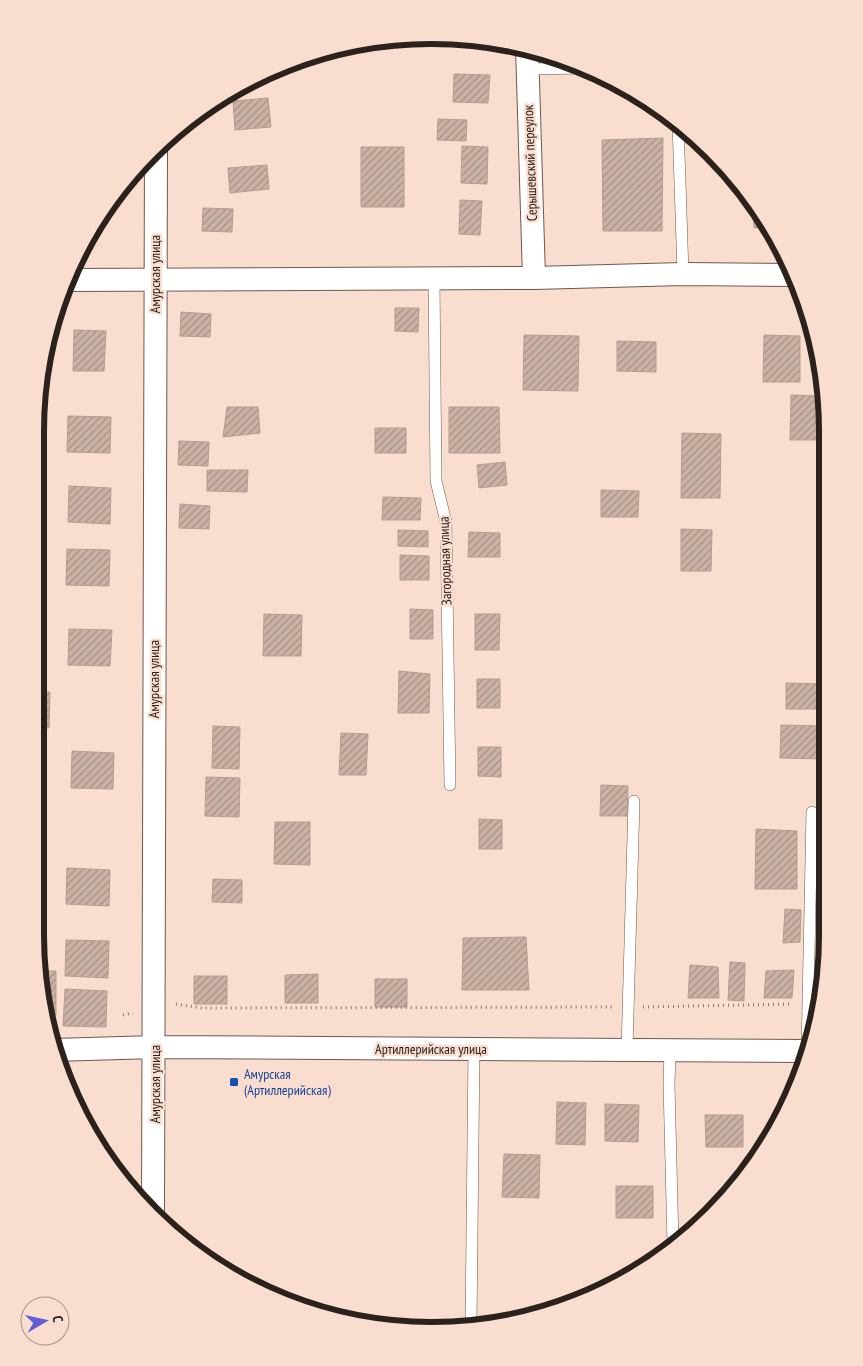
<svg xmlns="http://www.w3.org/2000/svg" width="863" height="1366" font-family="'PT Sans Narrow',sans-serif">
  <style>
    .building { fill: url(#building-hatch); stroke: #b69c8f }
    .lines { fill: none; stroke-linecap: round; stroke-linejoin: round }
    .service-casing { stroke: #6f594c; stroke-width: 12 }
    .minor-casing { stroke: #6f594c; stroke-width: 24 }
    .path { stroke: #8b796f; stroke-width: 3; stroke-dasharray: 1 4; stroke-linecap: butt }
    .service { stroke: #fff; stroke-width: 11 }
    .minor { stroke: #fff; stroke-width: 22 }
    .transit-dot { fill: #1a4fb4; stroke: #f9ded0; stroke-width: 2 }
    .labels { text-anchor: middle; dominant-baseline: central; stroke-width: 4.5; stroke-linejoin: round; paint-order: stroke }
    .street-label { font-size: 14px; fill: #2c221c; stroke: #f9ded0 }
    .transit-label { font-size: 14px; fill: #164399; stroke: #f9ded0; text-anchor: start }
    .rim { fill: none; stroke: #2c221c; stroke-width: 6 }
  </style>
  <defs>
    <pattern id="building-hatch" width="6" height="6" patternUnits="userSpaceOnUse" patternTransform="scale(1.25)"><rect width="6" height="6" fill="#ccb2a5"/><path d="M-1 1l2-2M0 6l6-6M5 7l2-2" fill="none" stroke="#a69086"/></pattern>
  </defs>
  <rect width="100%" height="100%" fill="#f9ded0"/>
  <path class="building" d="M454,74L490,75L488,103L453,102Z
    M268,98L271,127L235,130L233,101Z
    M438,119L467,120L466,141L437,140Z
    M663,138L662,231H603L602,140Z
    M462,146L488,147L487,184L461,183Z
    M361,147H404V207H361Z
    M267,165L269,189L230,193L228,168Z
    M460,200L482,201L480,235L459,234Z
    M753,202L771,227L754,228Z
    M203,208L233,209L232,232L202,231Z
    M395,308H419L418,332L395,331Z
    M181,312L211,314L210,337L180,336Z
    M74,330L106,331L104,371H73Z
    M524,335L579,336L578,391L523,390Z
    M764,335L800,336V382H763Z
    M617,341L656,342V372L617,371Z
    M791,395L820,396V440H790Z
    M227,407H258L260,433L223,437Z
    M449,407H499L500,453H449Z
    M68,416L111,417L110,453L67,452Z
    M375,428H406V453H375Z
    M682,433L721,434L720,498H681Z
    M179,441L209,442L208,466L178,465Z
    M505,462L507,485L479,488L477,465Z
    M207,470H248L247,492L207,491Z
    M69,486L111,488L110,524L68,522Z
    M601,490L639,491L638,517H601Z
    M383,497L421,498L420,520H382Z
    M180,504L210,506L209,529L179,528Z
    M681,529L712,530L711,571H681Z
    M398,530L428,531V547L398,546Z
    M469,532L500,533V557H468Z
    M67,549L110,550L109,586L66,585Z
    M400,555L429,556V580H400Z
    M410,609L433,610V639H410Z
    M264,614L302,615L301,656H263Z
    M475,614H500L499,650H475Z
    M69,629L112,630L110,666L68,665Z
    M399,671L430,674L429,713H398Z
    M477,679H500V708H477Z
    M786,683L826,684V709H786Z
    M36,692H50L49,728H36Z
    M781,725L826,726V759L780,758Z
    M213,726L240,727L239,769L212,768Z
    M341,733L368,734L366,775H339Z
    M478,747H501V777L478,776Z
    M72,751L114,753L113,789L71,788Z
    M206,777L240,778L239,817L205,816Z
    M601,785L628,786L627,816H600Z
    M479,819L502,820V849H479Z
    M275,822H310V865L274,864Z
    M756,829L797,831V889H755Z
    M67,868L110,870L109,906L66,904Z
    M213,879L242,880V903L212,902Z
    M785,909L801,910L800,942L783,943Z
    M526,937L529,990H462L463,938Z
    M66,940L109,941L108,978L65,976Z
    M730,962L745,963L744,1001L728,1000Z
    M690,965L718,967L719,998H688Z
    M794,970L792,998H764L766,971Z
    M41,971H56V1015L48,1016Z
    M318,974V1003H285V975Z
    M194,976H227V1004H194Z
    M375,979H407V1007H375Z
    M65,989L107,991L106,1027L63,1026Z
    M557,1102L586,1103L585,1145L556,1144Z
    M605,1104L639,1105L638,1142L605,1141Z
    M705,1115H743V1147H706Z
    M504,1154L540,1155L539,1198L502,1197Z
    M616,1186H653V1218H616Z"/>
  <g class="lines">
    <defs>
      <path id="service" d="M527,69L587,68
        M678,122L683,274
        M434,279L436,481L446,522L450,785
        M627,1050L634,801
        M670,1050L669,1084L673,1244
        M807,1051L812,812
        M471,1326L474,1049"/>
      <path id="minor" d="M527,47L534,278
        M65,280L534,278L683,274L794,275
        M54,1050L155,1047L807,1051
        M153,1210L156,149"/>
    </defs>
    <use href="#service" class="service-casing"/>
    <use href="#minor" class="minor-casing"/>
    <path class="path" d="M176,1004L202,1008L612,1007
      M643,1007L792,1004
      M123,1015L133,1013"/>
    <use href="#service" class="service"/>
    <use href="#minor" class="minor"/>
  </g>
  <rect class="transit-dot" x="229" y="1077" width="10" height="10" rx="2.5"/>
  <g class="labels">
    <g class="street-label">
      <text transform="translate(530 163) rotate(-92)">Серышевский переулок</text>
      <text transform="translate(155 274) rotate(-90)">Амурская улица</text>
      <text transform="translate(445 561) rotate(-92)">Загородная улица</text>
      <text transform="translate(154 679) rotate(-90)">Амурская улица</text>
      <text x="431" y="1049">Артиллерийская улица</text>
      <text transform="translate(155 1084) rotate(-90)">Амурская улица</text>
    </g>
    <g class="transit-label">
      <text x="244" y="1074">Амурская<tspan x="244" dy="16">(Артиллерийская)</tspan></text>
    </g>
  </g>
  <path d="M0 0H863V1366H0ZM431 44H432A387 387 0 0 1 819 431V935A387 387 0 0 1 432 1322H431A387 387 0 0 1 44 935V431A387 387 0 0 1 431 44Z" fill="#f9ded0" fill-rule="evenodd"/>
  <path class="rim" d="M431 44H432A387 387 0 0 1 819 431V935A387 387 0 0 1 432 1322H431A387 387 0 0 1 44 935V431A387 387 0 0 1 431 44Z"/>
  <g transform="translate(45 1321) rotate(81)"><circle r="24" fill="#f9ded0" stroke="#a79388"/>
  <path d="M0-4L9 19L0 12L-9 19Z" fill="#615ed6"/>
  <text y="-8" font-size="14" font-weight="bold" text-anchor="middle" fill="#2c221c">С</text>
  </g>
</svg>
